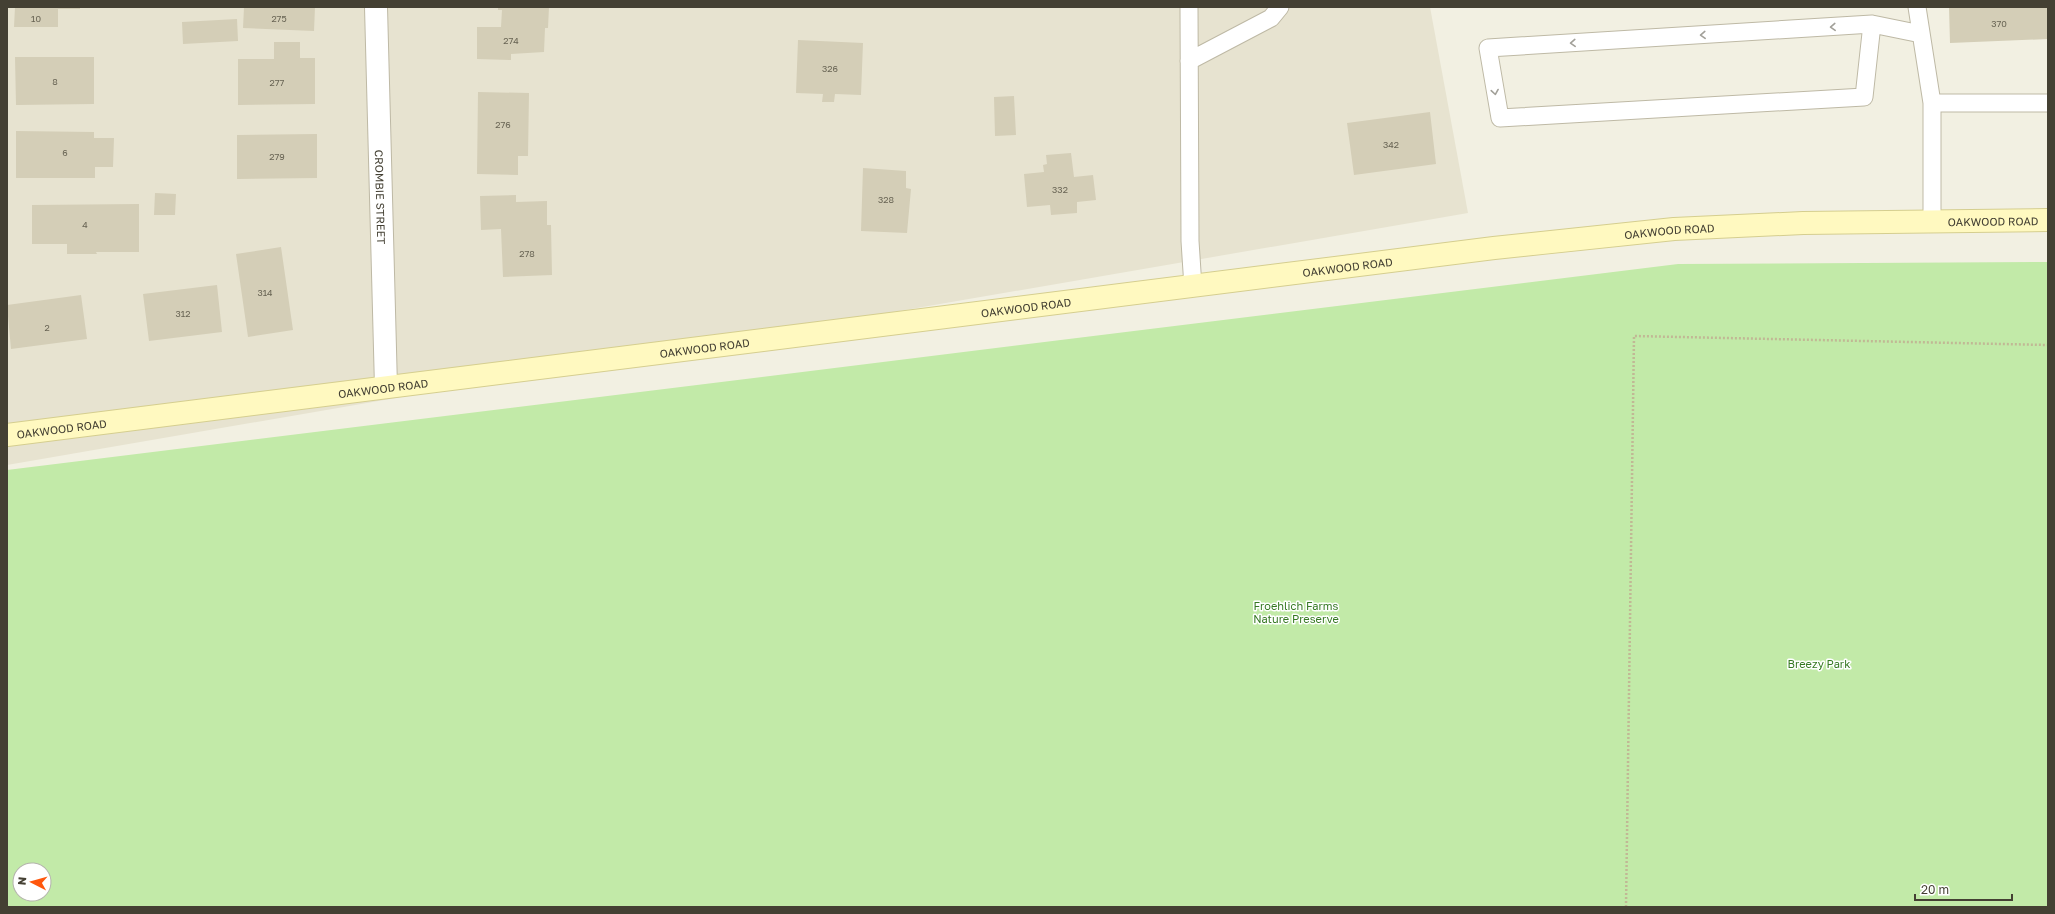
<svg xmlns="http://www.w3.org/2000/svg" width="2055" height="914" font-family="'Golos Text',sans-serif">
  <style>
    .residential { fill: #e7e3d0 }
    .green { fill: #c2eaa8; fill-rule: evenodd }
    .building { fill: #d4ceb7 }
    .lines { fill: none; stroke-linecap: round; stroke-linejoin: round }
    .service-casing { stroke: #beb9a5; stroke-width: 19 }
    .minor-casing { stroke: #beb9a5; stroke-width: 24 }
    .secondary-casing { stroke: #d5ce8f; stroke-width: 24 }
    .path { stroke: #c1b895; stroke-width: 2.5; stroke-dasharray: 2 2; stroke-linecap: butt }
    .service { stroke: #fff; stroke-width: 17 }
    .minor { stroke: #fff; stroke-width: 22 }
    .secondary { stroke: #fff9c0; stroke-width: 22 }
    .oneway { stroke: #a2a099 }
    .labels { text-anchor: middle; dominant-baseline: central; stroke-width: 3; stroke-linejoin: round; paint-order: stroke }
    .number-label { font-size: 9px; fill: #686454 }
    .street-label { font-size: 11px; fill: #444033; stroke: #fff }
    .park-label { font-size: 11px; fill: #367923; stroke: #fff }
  </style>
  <rect width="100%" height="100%" fill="#f2f0e2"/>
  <path class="residential" d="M7,7H1430L1468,213L7,465Z"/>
  <path class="green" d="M2048,262V907H7V470L1678,264ZM20,870H44V894H20Z"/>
  <path class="building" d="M15,7H80V9H58V27H14Z
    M244,7H315L314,31L243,28Z
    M498,7H549L548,28H545L544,52L511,54V60L477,59V27H501L502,10H498Z
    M1949,7H2048V39L1950,43Z
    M237,19L238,41L183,44L182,22Z
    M798,40L863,43L861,95L835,94L834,102H822L823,94L796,93Z
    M274,42H300V58H315V104L238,105V59H274Z
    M15,57H94V104L16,105Z
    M478,92L529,93L528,156H518V175L477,174Z
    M1014,96L1016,135L995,136L994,97Z
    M1430,112L1436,164L1354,175L1347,123Z
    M16,131L94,132V138H114L113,167H95V178H16Z
    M317,134V178L237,179V135Z
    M1071,153L1074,177L1093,175L1096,200L1077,202V213L1051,215L1050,205L1027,207L1024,174L1044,172L1043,165L1047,164L1046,155Z
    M863,168L906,171V188L911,189L907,233L861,231Z
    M155,193L176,194L175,215H154Z
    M516,195V202L547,201V225H551L552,275L503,277L501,229L481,230L480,196Z
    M139,204V252H96L97,254H67V244H32V205Z
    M281,247L293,330L248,337L236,254Z
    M217,285L222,332L149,341L143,294Z
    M81,295L87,339L11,349L7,305Z"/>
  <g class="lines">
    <defs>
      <path id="service" d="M1189,7L1190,241L1193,287
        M1917,7L1932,103H2048
        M1872,24L1864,97L1500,118L1488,48L1872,24L1921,34
        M1189,61L1271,18L1280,7
        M1932,103V221"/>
      <g id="minor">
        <path id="s1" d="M376,7L386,387"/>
      </g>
      <g id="secondary">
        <path id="s2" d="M7,435L1494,248L1674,229L1803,223L2048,220"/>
      </g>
    </defs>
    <use href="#service" class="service-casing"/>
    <use href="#minor" class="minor-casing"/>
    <use href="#secondary" class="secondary-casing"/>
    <path class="path" d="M1626,907L1634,336L2048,345"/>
    <use href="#service" class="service"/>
    <use href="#minor" class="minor"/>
    <use href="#secondary" class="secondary"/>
  </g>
  <defs><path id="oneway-chevron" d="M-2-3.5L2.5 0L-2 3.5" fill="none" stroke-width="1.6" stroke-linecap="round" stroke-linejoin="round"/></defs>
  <g class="oneway">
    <use href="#oneway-chevron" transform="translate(1833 27) rotate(177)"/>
    <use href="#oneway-chevron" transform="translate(1703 35) rotate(177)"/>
    <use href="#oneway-chevron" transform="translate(1573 43) rotate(177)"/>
    <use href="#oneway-chevron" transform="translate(1495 92) rotate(81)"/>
  </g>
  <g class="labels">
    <g class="number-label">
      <text x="36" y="18">10</text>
      <text x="279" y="18">275</text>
      <text x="1999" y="23">370</text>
      <text x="511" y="40">274</text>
      <text x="830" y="68">326</text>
      <text x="55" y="81">8</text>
      <text x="277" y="82">277</text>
      <text x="503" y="124">276</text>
      <text x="1391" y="144">342</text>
      <text x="65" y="152">6</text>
      <text x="277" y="156">279</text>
      <text x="1060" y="189">332</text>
      <text x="886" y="199">328</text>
      <text x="85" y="224">4</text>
      <text x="527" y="253">278</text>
      <text x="265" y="292">314</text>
      <text x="183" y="313">312</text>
      <text x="47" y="327">2</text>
    </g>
    <g class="street-label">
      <text stroke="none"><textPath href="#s1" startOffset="190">CROMBIE STREET</textPath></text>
      <text stroke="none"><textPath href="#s2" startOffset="1999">OAKWOOD ROAD</textPath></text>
      <text stroke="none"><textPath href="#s2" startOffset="1675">OAKWOOD ROAD</textPath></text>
      <text stroke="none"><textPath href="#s2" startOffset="1351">OAKWOOD ROAD</textPath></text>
      <text stroke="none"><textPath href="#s2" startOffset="1027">OAKWOOD ROAD</textPath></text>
      <text stroke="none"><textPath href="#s2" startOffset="703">OAKWOOD ROAD</textPath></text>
      <text stroke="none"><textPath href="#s2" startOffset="379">OAKWOOD ROAD</textPath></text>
      <text stroke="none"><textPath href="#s2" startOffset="55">OAKWOOD ROAD</textPath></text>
    </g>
    <g class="park-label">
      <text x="1296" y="605">Froehlich Farms<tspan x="1296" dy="13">Nature Preserve</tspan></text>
      <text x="1819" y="663">Breezy Park</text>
    </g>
  </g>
  <rect width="2055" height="914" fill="none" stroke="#444033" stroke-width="16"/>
  <g transform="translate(32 882) rotate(276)"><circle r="19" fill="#ffffff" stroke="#b4b3ad"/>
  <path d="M0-3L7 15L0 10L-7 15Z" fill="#ff570d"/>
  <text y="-6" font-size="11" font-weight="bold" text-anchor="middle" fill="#444033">N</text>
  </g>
  <path d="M1915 894v6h97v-6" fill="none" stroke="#444033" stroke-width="2"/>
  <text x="1921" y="894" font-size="12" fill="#444033" stroke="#ffffff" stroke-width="3" paint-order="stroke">20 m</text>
</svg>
